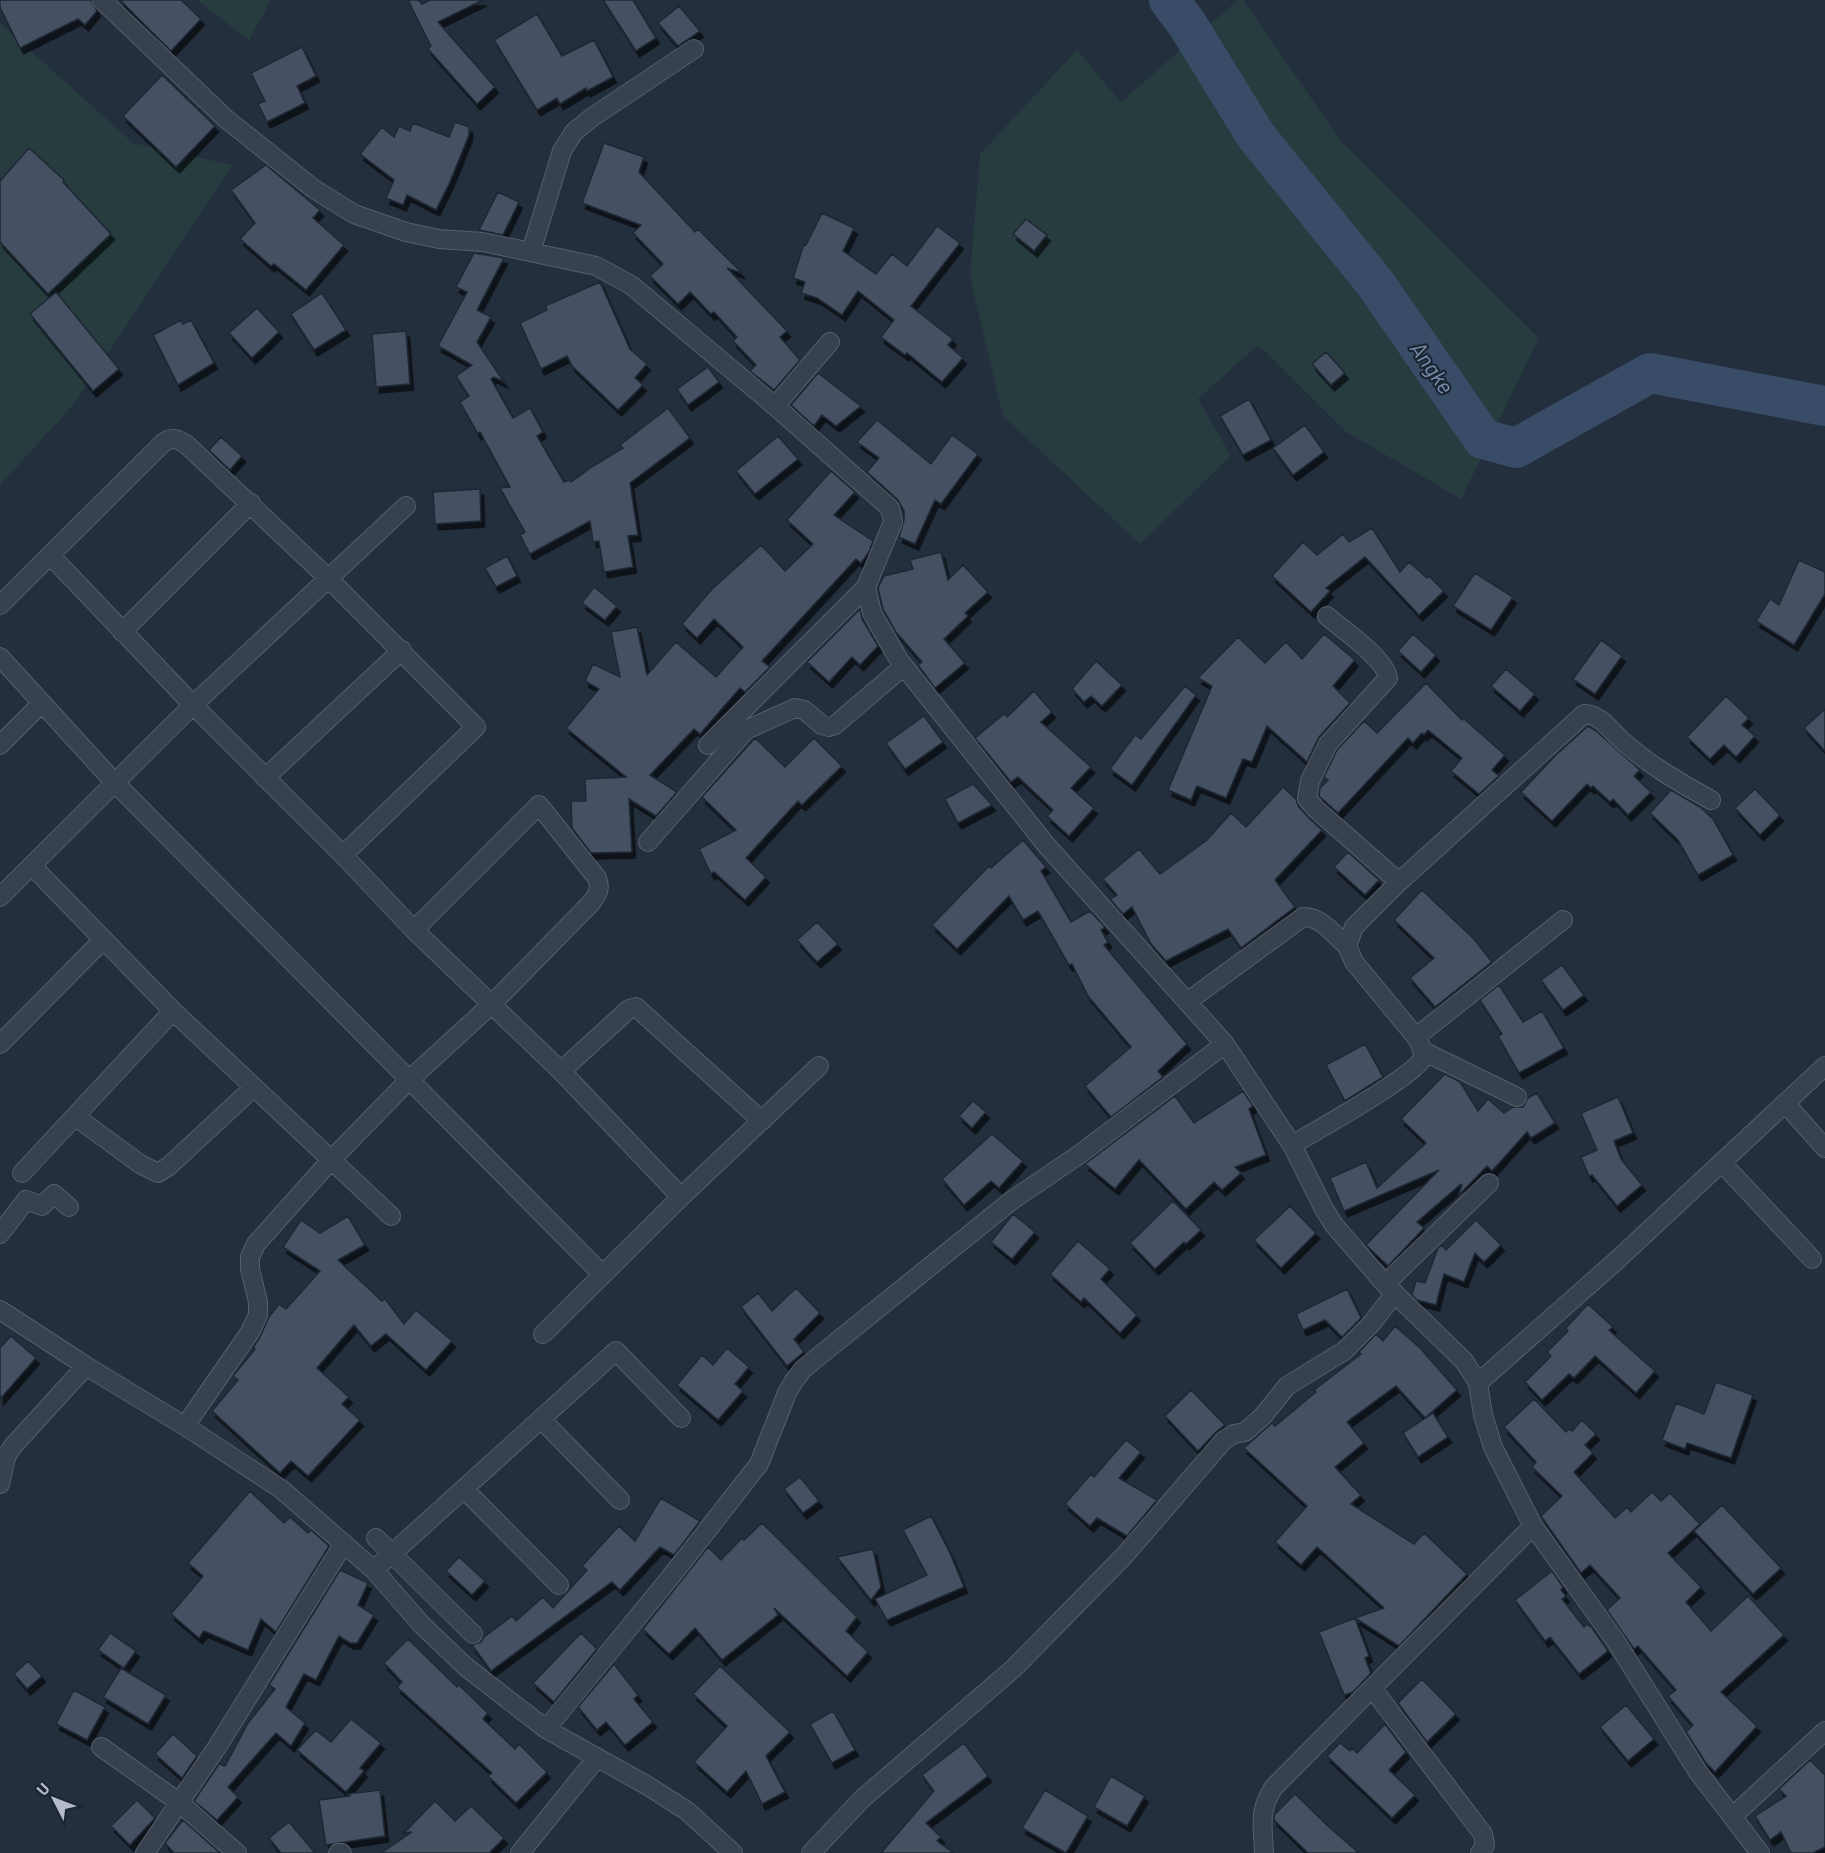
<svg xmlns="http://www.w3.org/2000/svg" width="1825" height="1853" font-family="Barlow,sans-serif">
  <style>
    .green { fill: #263c3f }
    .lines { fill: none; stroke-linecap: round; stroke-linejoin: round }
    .river { stroke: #394c67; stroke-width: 40 }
    .building { fill: #455162; stroke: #1f2835; stroke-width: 1.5; filter: url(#shadow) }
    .street-casing { stroke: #565f6c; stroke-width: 20 }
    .street { stroke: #38414e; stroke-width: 18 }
    .labels { text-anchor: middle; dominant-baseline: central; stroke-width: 4.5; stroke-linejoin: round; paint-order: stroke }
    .water-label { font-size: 22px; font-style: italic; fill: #7c92b1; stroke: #1d2633 }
  </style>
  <defs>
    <filter id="shadow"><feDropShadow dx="3.5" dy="6" stdDeviation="0" flood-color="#0009"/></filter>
  </defs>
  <rect width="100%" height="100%" fill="#242f3e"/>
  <path class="green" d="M197,0H271L249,40Z
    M1238,0H1243L1341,141L1539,338L1461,499L1345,431L1258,345L1198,399L1231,456L1140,544L1003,416L970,277L980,154L1077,50L1121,102Z
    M0,23L133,143L233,165L74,404L0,485Z"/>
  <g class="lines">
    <path class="river" d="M1169,0L1187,24L1256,136L1375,283L1483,439L1516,448L1650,373L1825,406"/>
  </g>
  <path class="building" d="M0,0H91L97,11L85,25L78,19L20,48L0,7Z
    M120,0H181L201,19L171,51Z
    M408,0H418L422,4L430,0H483L438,22L495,87L477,104L428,49L431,46Z
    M603,0H633L656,38L636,51Z
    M679,6L700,31L678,46L658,23Z
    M537,14L562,56L594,40L613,77L587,91L586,88L560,104L557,98L537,110L494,40Z
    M302,47L316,76L297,86L305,103L267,122L258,104L265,101L251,73Z
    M162,75L215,126L176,167L123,116Z
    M455,122L469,127V135L450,182L436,210L407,195L403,205L386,198L394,180L360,154L382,127L394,137L399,126L410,131L413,123L449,137Z
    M604,143L644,157L639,172L695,232L698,229L742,273L727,268L787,331L780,337L800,360L774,390L750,371L756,365L733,341L737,337L714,312L711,314L690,292L678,304L650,276L663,264L633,233L641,225L582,203Z
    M29,148L64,180L63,182L111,234L48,294L0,242V181Z
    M266,165L320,210L313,218L344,245L306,290L274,264L271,266L240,239L255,223L231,190Z
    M498,192L519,202L503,235L479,230Z
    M822,213L854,228L843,251L876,274L892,254L907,266L937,226L960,243L911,306L953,339L948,345L963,358L942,382L907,353L905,355L881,337L894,320L858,291L842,315L817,298L801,293L805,282L793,278L804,244L806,245Z
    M1026,219L1047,235L1034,251L1013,234Z
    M474,253L504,258L477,310L491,317L477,342L504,382L494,377L491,379L513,418L530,408L543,432L537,436L564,482L569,480L571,482L593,466L623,448L620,445L668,408L690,438L630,483L638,535L628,536L633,567L604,572L599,541L593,542L590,521L530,554L520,535L525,532L500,488L510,487L480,432L478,434L460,402L469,396L456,376L472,365L438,346L467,292L456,287Z
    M600,282L630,349L647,364L635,378L643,385L618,410L572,366L567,356L541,369L520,323L547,310L545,306Z
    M56,292L119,369L93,391L30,314Z
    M322,293L346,330L314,350L291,314Z
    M257,308L279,332L252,358L229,333Z
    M181,320L183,324L191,320L214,363L178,385L153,335Z
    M406,331L410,384L376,387L372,334Z
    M1326,352L1345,373L1331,385L1312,364Z
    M708,367L719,382L688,405L677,389Z
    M818,373L861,406L836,426L822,415L814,426L791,405Z
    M1249,399L1271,440L1243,455L1220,416Z
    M877,420L931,464L952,435L978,454L941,504L935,500L915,544L899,537L904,520V511L898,500L867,472L879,458L857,442Z
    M1305,425L1324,452L1293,475L1273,448Z
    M778,436L798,459L755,494L736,471Z
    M221,437L242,456L230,470L209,450Z
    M831,471L855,492L834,515L873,541L869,552L861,563L856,559L762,661L770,667L745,692L740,688L700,734L694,729L650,775L677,792L656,816L629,799L632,852L591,853L572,828L571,801H586L585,779L626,777L566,728L599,689L585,681L593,664L620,677L611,632L637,627L647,675L676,642L716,677L743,647L714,619L697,638L682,624L712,589L761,545L785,571L813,544L787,520Z
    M480,489L481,521L435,524L433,492Z
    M1372,528L1400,572L1409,562L1427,578L1429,576L1444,591L1419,615L1365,557L1326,588L1330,591L1311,612L1272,576L1303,542L1317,555L1343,534L1349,542Z
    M941,552L948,580L963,565L988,592L965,613L968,616L944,639L965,663L935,688L918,665L922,662L896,632L883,609L878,588L884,576L913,569L910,560Z
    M507,556L517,576L496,587L485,568Z
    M1799,560L1825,572V594L1794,645L1756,621L1770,599L1779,605Z
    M1475,573L1513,597L1491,630L1453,606Z
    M594,587L617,606L605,620L582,603Z
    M860,609L862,619L878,646L860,665L852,657L829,682L807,662Z
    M1324,634L1355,660L1333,686L1350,703L1319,737L1307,762L1267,726L1252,762L1243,759L1226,798L1197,786L1191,800L1168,790L1212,686L1198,678L1238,637L1265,663L1286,642L1302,659Z
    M1413,634L1436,655L1421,672L1398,651Z
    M1601,640L1622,656L1595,694L1573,679Z
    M1096,661L1122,685L1102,706L1091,696L1084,702L1072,689Z
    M1506,669L1535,694L1520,711L1491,686Z
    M1426,683L1462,720L1463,718L1505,755L1492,770L1499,776L1479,794L1451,771L1462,758L1428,730L1424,735L1422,733L1413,743L1408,738L1338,813L1319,796L1320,788L1328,780L1324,777L1337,750L1364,721L1377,733Z
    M1185,686L1196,695L1132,785L1110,769L1135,735L1141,739Z
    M1034,691L1052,712L1041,722L1091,767L1071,788L1094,808L1069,836L1047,816L1053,810L1018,777L1011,782L975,738L1004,714L1007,717Z
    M1726,696L1749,718L1742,725L1755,736L1736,757L1724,745L1710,759L1687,737Z
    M1825,709V751L1804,728Z
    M924,716L943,742L905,769L886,743Z
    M1588,726L1596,731L1640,770L1634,776L1651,792L1628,815L1613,799L1610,802L1593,786L1591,788L1587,784L1552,821L1521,792L1556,755Z
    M755,738L785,767L814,738L842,766L802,805L798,801L746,858L766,877L745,900L714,872L711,874L699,849L736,830L702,797Z
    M973,784L992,805L958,823L945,799Z
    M1283,787L1296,799L1298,806L1308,817L1322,830L1275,880L1295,907L1241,948L1228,929L1166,961L1151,944L1132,907L1123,914L1110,899L1117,895L1103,879L1139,849L1160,874L1207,840L1231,813L1246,827Z
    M1755,789L1780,815L1760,835L1735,808Z
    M1671,790L1700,807L1713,819L1733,855L1698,875L1678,840L1650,813Z
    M1023,840L1046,867L1041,871L1071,922L1090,911L1105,927L1101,930L1108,942L1104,945L1187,1044L1158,1071L1163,1077L1111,1117L1085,1086L1131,1047L1088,996L1072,964L1069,965L1038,911L1023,920L1009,896L957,949L932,925L989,866L991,868Z
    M1348,852L1379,880L1365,895L1334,867Z
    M1422,890L1474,939L1492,962L1435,1007L1410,978L1434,958L1394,920Z
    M817,922L838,944L817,962L797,940Z
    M1562,965L1584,995L1563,1010L1541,980Z
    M1499,985L1523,1022L1542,1011L1564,1048L1519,1073L1498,1036L1502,1034L1480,1000Z
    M1365,1044L1383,1077L1345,1101L1326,1065Z
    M1445,1074L1460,1082L1478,1111L1488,1099L1504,1113L1513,1107H1523L1528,1098L1537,1093L1555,1123L1531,1138L1527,1132L1492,1171L1487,1166L1458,1196L1462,1185L1461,1184L1417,1222L1424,1228L1388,1266L1366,1245L1439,1170L1344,1211L1330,1178L1366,1162L1377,1188L1426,1143L1401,1119Z
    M1243,1091L1253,1106L1249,1109L1266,1155L1235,1167L1241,1173L1222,1190L1214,1182L1186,1209L1139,1160L1115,1189L1085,1164L1175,1096L1194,1123Z
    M1618,1097L1633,1133L1614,1141L1621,1159L1642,1185L1617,1206L1592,1175L1589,1176L1581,1157L1597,1150L1581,1113Z
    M973,1101L986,1112L972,1128L959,1116Z
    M992,1134L1023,1161L999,1188L991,1181L964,1205L942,1179Z
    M1173,1201L1201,1230L1186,1244L1184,1242L1155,1269L1130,1243Z
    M1290,1206L1316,1233L1281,1268L1254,1240Z
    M1013,1214L1035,1232L1012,1259L991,1242Z
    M348,1216L365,1245L338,1260L382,1301L385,1299L404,1324L416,1310L452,1341L426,1370L386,1334L371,1346L354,1325L317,1368L349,1397L342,1404L360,1420L308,1476L291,1461L280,1473L212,1411L238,1380L233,1376L255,1349L253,1348L260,1337L269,1317L279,1304L286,1309L320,1271L283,1247L301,1220L320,1233Z
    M1476,1220L1501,1245L1484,1262L1475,1253L1464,1282L1444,1274L1436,1305L1417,1300L1412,1295L1416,1281L1425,1283L1438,1248L1441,1245L1446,1250Z
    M1078,1241L1110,1269L1101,1279L1137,1315L1120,1333L1084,1298L1081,1302L1050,1274Z
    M796,1288L820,1313L794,1339L804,1352L787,1366L741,1307L758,1293L772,1311Z
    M1347,1289L1361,1318L1342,1337L1325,1320L1303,1330L1296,1314Z
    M1588,1304L1613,1327L1609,1330L1655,1371L1636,1393L1595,1356L1574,1378L1569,1374L1542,1400L1525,1382L1551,1356L1547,1352L1568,1331L1566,1328Z
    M1395,1326L1420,1348L1457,1390L1425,1418L1396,1386L1347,1422L1364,1443L1335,1467L1361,1495L1351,1504L1414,1544L1424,1533L1467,1574L1399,1646L1355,1618L1384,1608L1317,1547L1301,1565L1275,1542L1307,1506L1244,1448L1272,1423L1275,1426L1316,1392L1314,1390L1361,1354L1359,1352L1376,1334L1383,1341Z
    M11,1336L36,1358L0,1399V1348Z
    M727,1348L749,1367L735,1384L743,1391L718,1420L677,1385L702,1355L713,1365Z
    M1716,1382L1753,1395L1731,1458L1687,1443L1685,1449L1662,1440L1676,1403L1704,1414Z
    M1191,1390L1225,1425L1216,1432L1198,1451L1165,1416Z
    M1534,1399L1566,1432L1569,1429L1572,1431L1582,1420L1596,1434L1585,1445L1593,1453L1574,1472L1615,1518L1627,1507L1631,1512L1652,1492L1661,1501L1670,1493L1700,1524L1668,1553L1701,1587L1686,1602L1711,1631L1748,1596L1784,1635L1721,1692L1757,1726L1715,1772L1706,1763L1686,1732L1693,1725L1668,1696L1676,1690L1638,1646L1634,1649L1607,1610L1620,1598L1590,1565L1581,1573L1541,1516L1562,1496L1532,1467L1536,1462L1504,1427Z
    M1433,1413L1448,1437L1418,1457L1403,1433Z
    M1126,1440L1141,1452L1119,1478L1157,1500L1127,1536L1097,1518L1090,1526L1065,1504L1091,1474L1094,1477Z
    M800,1477L819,1501L803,1513L784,1489Z
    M250,1491L284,1523L290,1517L308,1533L311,1530L329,1546L276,1632L261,1619L248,1650L204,1631L199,1638L171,1614L203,1576L188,1563Z
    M661,1498L700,1521L674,1555L660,1547L620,1590L612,1582L491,1671L472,1645L481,1642L484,1637L512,1616L516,1621L543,1597L553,1608L587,1570L582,1566L619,1526L635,1541Z
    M1722,1505L1781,1568L1753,1594L1694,1531Z
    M931,1516L950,1553L964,1587L887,1620L875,1599L927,1575L903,1530Z
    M762,1523L857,1617L846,1631L868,1652L847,1676L774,1608L778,1615L722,1660L695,1628L669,1654L643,1629L708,1547L721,1560L742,1538L744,1540Z
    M873,1549L881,1587L871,1600L837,1557Z
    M459,1557L485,1581L472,1595L446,1571Z
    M340,1570L368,1583L358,1605L374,1615L357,1643H350L339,1636L316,1680L304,1674L286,1707L305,1723L291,1746L276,1733L228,1787L238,1797L217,1820L194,1801L219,1764L225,1766L248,1723L275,1689L269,1685Z
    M1552,1571L1563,1587L1561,1590L1566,1596L1562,1599L1584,1627L1587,1624L1589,1626L1590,1625L1608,1651L1579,1674L1550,1637L1545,1641L1515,1600Z
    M1355,1618L1369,1656L1365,1658L1371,1673L1353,1692L1344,1695L1319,1632Z
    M110,1633L136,1651L124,1668L98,1650Z
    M581,1633L597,1649L554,1702L533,1683Z
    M408,1639L457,1687L459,1685L488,1713L483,1719L515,1749L519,1744L547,1772L516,1803L488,1776L492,1773L397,1687L402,1682L384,1663Z
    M28,1661L42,1676L27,1689L14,1674Z
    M614,1664L638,1695L634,1699L653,1722L625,1745L606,1722L597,1730L578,1707Z
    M720,1666L790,1732L766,1756L785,1792L762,1804L746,1771L727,1792L694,1762L727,1726L693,1694Z
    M121,1668L166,1695L148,1724L103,1697Z
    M1422,1679L1456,1714L1427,1742L1398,1703Z
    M74,1690L105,1707L87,1740L56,1724Z
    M1626,1705L1654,1739L1628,1761L1600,1727Z
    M833,1711L855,1750L832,1763L810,1724Z
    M351,1719L381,1743L360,1768L364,1771L346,1792L297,1750L315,1731L318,1732L331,1742Z
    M1385,1724L1406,1752L1389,1770L1415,1795L1392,1818L1327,1756L1340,1743L1350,1751L1352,1748L1357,1753Z
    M173,1734L197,1756L182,1778L155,1754Z
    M964,1743L988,1776L926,1823L941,1837L937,1841L954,1853H881L934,1791L922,1775Z
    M1810,1760L1825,1775V1847L1813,1853H1791L1781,1832L1770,1840L1755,1816L1786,1796L1779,1789Z
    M1111,1776L1145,1796L1127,1826L1094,1807Z
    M380,1790L385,1836L326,1845L319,1800L350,1796L348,1794Z
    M1045,1790L1088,1816L1066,1853L1022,1828Z
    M1295,1794L1330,1828L1359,1853H1308L1274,1820V1815Z
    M137,1800L155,1818L130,1845L111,1826Z
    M435,1801L455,1821L471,1806L504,1838L489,1853H381L412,1832L404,1833Z
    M183,1820L220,1853H174L165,1843Z
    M289,1822L315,1853H281L269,1838Z"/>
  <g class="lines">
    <defs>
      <path id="street" d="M102,0L225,118L314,189L354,214L406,232L439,239L483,242L596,266L631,285L775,406L890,508L893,522L866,587L708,745
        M531,252L562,151L574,132L591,118L694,49
        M775,406L830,342
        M50,555L193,705L343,855L414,930L561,1071L681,1197
        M866,587L872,613L899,660L1047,846L1225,1044L1292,1145L1323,1207L1334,1225L1385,1284L1464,1361L1478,1383L1483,1415L1493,1447L1533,1526L1615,1640L1698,1772L1760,1853
        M0,605L163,443C172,436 178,439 187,445L328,578L476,727L343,855
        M122,632L251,503
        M0,657L115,783L602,1274
        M0,745L41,704
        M265,778L402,650
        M648,842L746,730L795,708L804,710L822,725L829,727L835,725L904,666
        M32,866L173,1011L391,1216
        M1399,882L1584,714C1599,714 1609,728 1618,737C1647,764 1677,781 1711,800
        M0,897L193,705L406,506
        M1187,1002L1303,917C1321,916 1334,935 1347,946
        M1416,1037L1563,920
        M0,1044L103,940
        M1423,1051L1517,1097
        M561,1071L629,1009L636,1007L762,1121
        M1785,1103L1825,1148
        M76,1117L140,1164L158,1173L169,1166L254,1087
        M1292,1145C1314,1132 1414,1076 1422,1059C1425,1051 1420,1044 1416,1037L1354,962L1347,946L1354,927L1399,882L1316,809L1307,799L1310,781L1328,744L1388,678C1385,658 1343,630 1327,616
        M1722,1163L1812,1259
        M22,1173L173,1011
        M0,1234L26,1200L42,1206L54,1194L69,1207
        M1385,1284L1489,1183
        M0,1310L86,1366L185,1426L281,1489L374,1570L422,1625L466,1667L546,1729L648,1786L687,1811L733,1853
        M543,1334L681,1197L819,1066
        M1478,1383L1616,1261L1825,1066
        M541,1419L620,1500
        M185,1426L250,1332L258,1315V1302L250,1269V1257L256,1244L331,1160L409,1080L491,1005L591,903C598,894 601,889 597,878L539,805L414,930
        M0,1484L6,1457L13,1446L86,1366
        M464,1489L559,1585
        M376,1538L473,1634
        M374,1570L616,1351L681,1418
        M1372,1688L1483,1834L1485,1845L1480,1853
        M546,1729L669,1579L759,1464L787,1393L794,1381L803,1369L1011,1201L1080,1154L1225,1044
        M101,1747L180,1803L237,1853
        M1733,1816L1825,1731
        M145,1853L217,1747L344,1543
        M338,1853H342
        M520,1853L596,1759
        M811,1853L862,1799L1014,1668L1124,1556L1224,1440L1234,1434L1245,1432L1263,1416L1287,1386L1344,1351L1372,1323L1395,1293
        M1264,1853C1263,1826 1258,1811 1274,1787L1533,1526"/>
    </defs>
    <use href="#street" class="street-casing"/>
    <use href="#street" class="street"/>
  </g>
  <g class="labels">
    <g class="water-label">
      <text transform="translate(1433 367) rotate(55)">Angke</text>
    </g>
  </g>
  <g transform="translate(54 1799) rotate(312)" stroke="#1d2633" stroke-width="4.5" paint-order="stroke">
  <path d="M0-4.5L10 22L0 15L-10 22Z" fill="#b4bcc9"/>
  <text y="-9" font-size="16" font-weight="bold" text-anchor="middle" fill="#b4bcc9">U</text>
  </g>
</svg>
